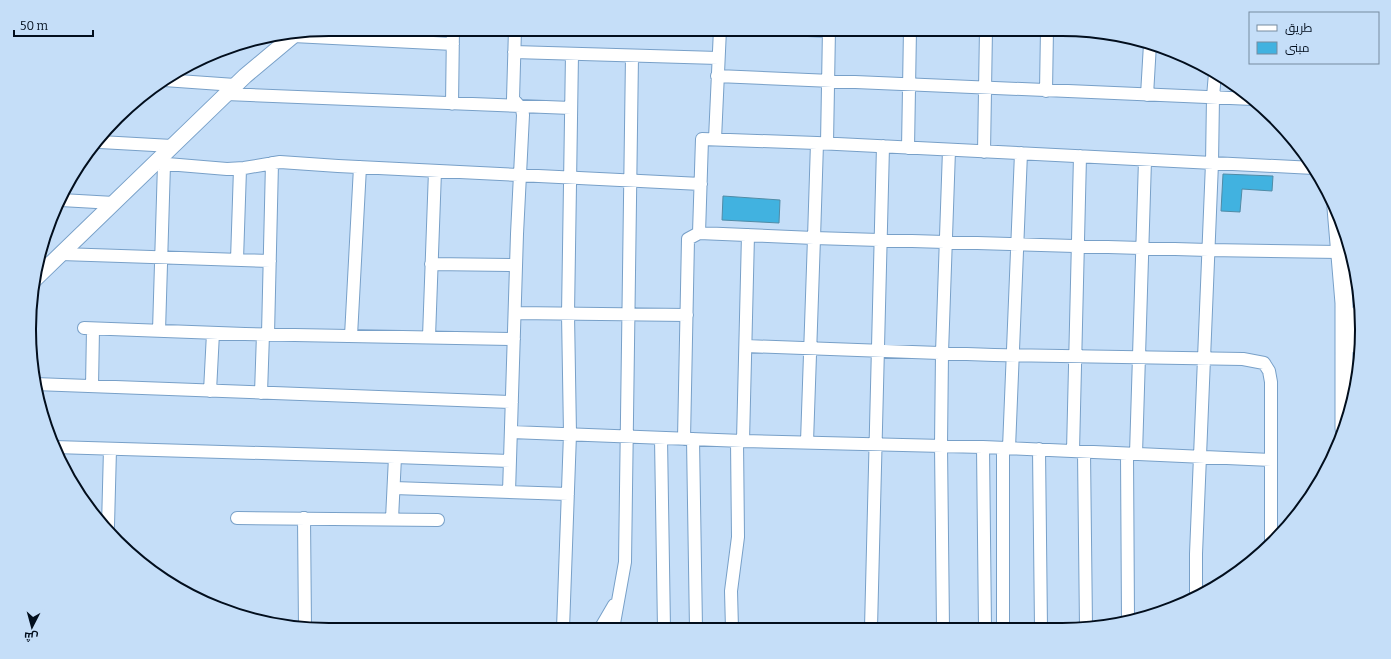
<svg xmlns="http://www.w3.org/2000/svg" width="1391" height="659" font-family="Bitter,Cairo,serif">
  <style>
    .building { fill: #41b2e0; stroke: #508ba6 }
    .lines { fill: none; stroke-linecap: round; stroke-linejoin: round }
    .minor-casing { stroke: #78a0c8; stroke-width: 14 }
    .major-casing { stroke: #78a0c8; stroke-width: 17 }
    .highway-casing { stroke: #78a0c8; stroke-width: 19 }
    .minor { stroke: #fff; stroke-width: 12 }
    .major { stroke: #fff; stroke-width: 15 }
    .highway { stroke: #fff; stroke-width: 17 }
    .rim { fill: none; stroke: #020e1d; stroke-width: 2 }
  </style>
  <rect width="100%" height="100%" fill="#c5def8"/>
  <path class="building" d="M1223,174L1273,176L1272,191L1242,189L1240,212L1221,211Z
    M723,196L780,200L779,223L722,220Z"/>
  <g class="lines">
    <defs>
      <path id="minor" d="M786,29L829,31
        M293,36L453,44
        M514,52L718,58
        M717,76L1253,99
        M164,80L235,85
        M1046,91L1047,29
        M226,94L571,108
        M1147,95L1150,44
        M452,104L453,29
        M702,139L817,143L814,238L699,233Z
        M715,139L720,29
        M100,142L172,146
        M817,143L1314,168
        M827,143L829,29
        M908,148L910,29
        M984,152L986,29
        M155,163L227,169L244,168L280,162L338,166L701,184
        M61,200L114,203
        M61,254L270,261
        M237,260L240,169
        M431,264L516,265
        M515,313L687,315
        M84,328L245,334L514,339
        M159,331L164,164
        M268,334L272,163
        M351,336L360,167
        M429,337L435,171
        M746,346L994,355L1243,359L1264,363L1269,371L1271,382V541
        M35,384L512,402
        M92,386L93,329
        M210,391L213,333
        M261,393L263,334
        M511,432L743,441L983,447L1271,460
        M661,438L664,629
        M684,439L688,239L699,233
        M693,439L696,629
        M743,441L748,235
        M807,442L814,238L1208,250L1339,252
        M54,447L395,457
        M983,447L985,628
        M1003,448V628
        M1009,448L1021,153
        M1039,449L1041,628
        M1073,451L1080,156
        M1084,452L1086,627
        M1127,454L1128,620
        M1136,454L1145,160
        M394,488L568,494
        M509,492L517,234L523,115L522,109L513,99L515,29
        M237,518L438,520
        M304,518L305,628
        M392,519L395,457L510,461
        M108,526L110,449
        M1196,596V554L1212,163L1213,97L1215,73
        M871,628L883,146
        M943,628L941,445L942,353L949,150
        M563,629L570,434L568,314L572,54
        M600,629L614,605
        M613,629L625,562L632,56
        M732,629L731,591L738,537L737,441"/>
      <path id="major" d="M34,280L245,76L294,35"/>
      <path id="highway" d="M1336,208L1344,303V429
        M1360,348V312"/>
    </defs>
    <use href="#minor" class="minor-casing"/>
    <use href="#major" class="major-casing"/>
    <use href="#highway" class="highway-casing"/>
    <use href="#minor" class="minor"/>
    <use href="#major" class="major"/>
    <use href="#highway" class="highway"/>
  </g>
  <path d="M0 0H1391V659H0ZM329 36H1062A293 293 0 0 1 1355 329V330A293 293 0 0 1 1062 623H329A293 293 0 0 1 36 330V329A293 293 0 0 1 329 36Z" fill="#c5def8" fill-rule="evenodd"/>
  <path class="rim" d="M329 36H1062A293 293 0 0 1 1355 329V330A293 293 0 0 1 1062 623H329A293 293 0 0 1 36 330V329A293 293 0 0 1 329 36Z"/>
  <rect x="1249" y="12" width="130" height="52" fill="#c5def8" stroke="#778ba0"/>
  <rect x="1257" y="25" width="20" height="6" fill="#ffffff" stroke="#778ba0"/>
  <text x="1285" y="32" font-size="12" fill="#020e1d">طريق</text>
  <rect x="1257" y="42" width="20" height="12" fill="#41b2e0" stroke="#778ba0"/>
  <text x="1285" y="52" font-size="12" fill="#020e1d">مبنى</text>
  <g transform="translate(32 627) rotate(186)" stroke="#c5def8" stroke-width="3" paint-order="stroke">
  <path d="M0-3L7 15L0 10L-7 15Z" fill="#020e1d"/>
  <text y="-6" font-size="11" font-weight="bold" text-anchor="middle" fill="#020e1d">ش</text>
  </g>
  <path d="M14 30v6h79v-6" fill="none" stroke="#020e1d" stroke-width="2"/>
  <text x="20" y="30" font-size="12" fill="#020e1d" stroke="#c5def8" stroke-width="3" paint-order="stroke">50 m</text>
</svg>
